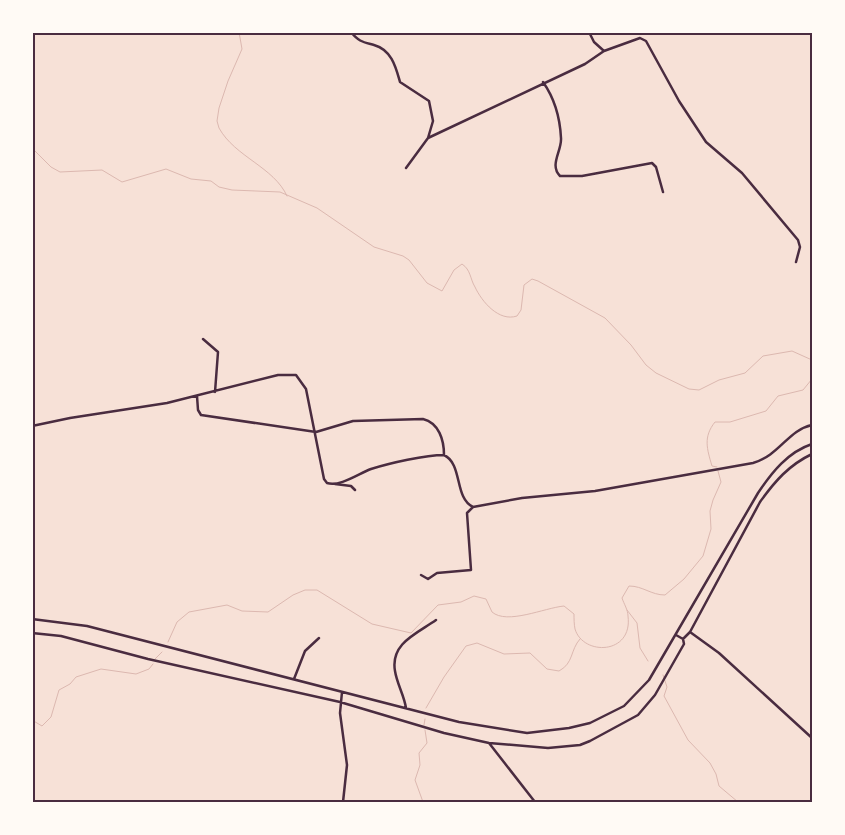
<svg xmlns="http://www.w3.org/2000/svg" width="845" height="835" font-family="'Fira Sans Condensed',sans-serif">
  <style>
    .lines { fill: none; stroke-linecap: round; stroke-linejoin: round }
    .stream { stroke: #dcb8b0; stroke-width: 1 }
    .minor { stroke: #4a2c40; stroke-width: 2.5 }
    .neatline { fill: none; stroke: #4a2c40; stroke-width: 2 }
  </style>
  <rect width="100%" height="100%" fill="#f7e1d7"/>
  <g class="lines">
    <path class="stream" d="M239,32L242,49L228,81L219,108L217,121L219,128C235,157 274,167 287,196
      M32,148L51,167L60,172L102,170L122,182L166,169L191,179L211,181L219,187L232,190L280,192L317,208L374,247L403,256L409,260L427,283L442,291L454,270L462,264C471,270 470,279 475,287C482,302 499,322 517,316L521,310L524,285L532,279L538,281L605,318L631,345L646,365L656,373L689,389L699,390L719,380L745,373L763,356L792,351L812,360
      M717,467L712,466C707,449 703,437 715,422H730L766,411L778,396L803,390L812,379
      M627,610L637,623L640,648L648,661
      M168,642L177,622L189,612L227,605L242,611L268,612L293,595L305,590H317L372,624L411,633L438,605L461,602L474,596L486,599L492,612C507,625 544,608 564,606L574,614C574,619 574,624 575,629C583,656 633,655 628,616C628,610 624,604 622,598L629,586C643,586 651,595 665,595L684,579L703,556L711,529L710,511L713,500L721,482L718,471
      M155,659L162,652
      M663,675L667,687L664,696L688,740L710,763L716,774L719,786L738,802
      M426,708L444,677L466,646L477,643L504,654L530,653L547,669L559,671C574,663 570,650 580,639
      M32,720L42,726L51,717L59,690L70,684L76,677L101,669L136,674L149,669L153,664
      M424,725L425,719
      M423,802L415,780L420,765L419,753L427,743L425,730"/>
    <path class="minor" d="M351,32C359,42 363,42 374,45C392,50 396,68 400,82L429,101L433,121L428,138
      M589,32L594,42L604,51L640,38L646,41L679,101L706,142L742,173L798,240L800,247L796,262
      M543,82C555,99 560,118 561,138C562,151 549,165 560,176H582L652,163L656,167L663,192
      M406,168L428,138L585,64L604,51
      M203,339L218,352L215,392
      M197,396L198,410L201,415L316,432L353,421L423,419C439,423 444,440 444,455
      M32,426L70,418L167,403L278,375H296L306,389L324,479L327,483C340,487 358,474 371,469C390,463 425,455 444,455C463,464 454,498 473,507L522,498L595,491L753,463C780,455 788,430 812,425
      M335,484L351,486L355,490
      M421,575L428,579L437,573L471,570L467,513L473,507
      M32,619L87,626L459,722L527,733L569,728L590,723L624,706L649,680L758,493C772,472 788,452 812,444
      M690,632L719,653L812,738
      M32,633L61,636L148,659L340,702L444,733L489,743L548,748L580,745L590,741L638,715L655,695L684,644L683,639
      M676,635L683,639L690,632L760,502C775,481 789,465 812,454
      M294,679L305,651L319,638
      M342,692L340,713L347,765L343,802
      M406,708C404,695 397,684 395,671C390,643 418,633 436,620
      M489,743L535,802"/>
  </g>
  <rect width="845" height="835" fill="none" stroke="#fffaf5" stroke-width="68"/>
  <rect x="34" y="34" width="777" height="767" class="neatline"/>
</svg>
